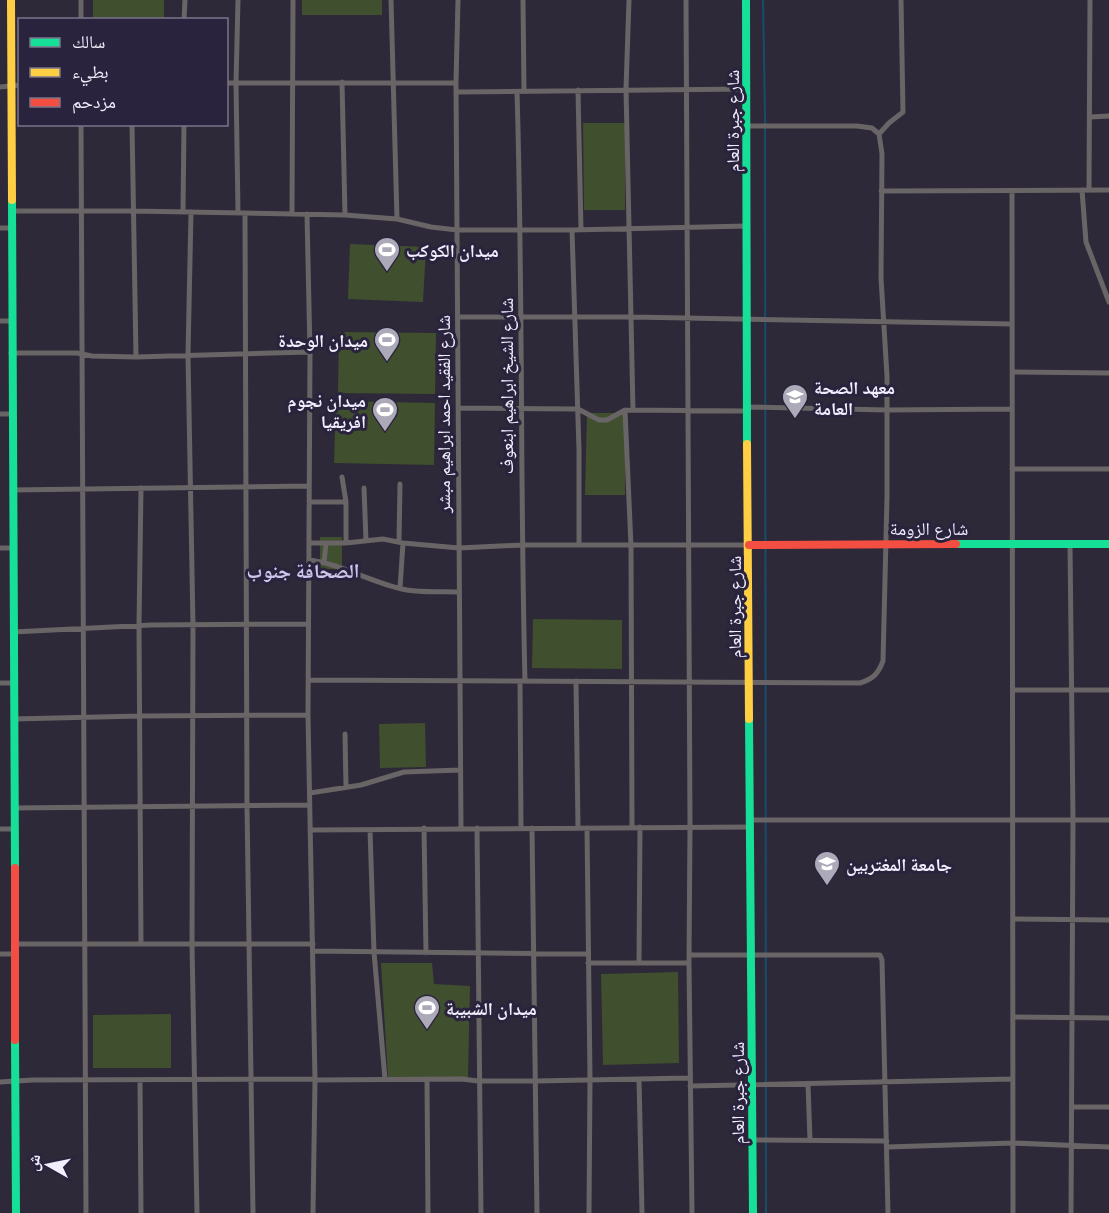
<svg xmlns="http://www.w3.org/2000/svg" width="1109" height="1213" font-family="'Archivo Narrow','Noto Naskh Arabic',sans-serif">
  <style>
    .green { fill: #404f2e }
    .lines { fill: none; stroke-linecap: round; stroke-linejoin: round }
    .stream { stroke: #154d6a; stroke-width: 2 }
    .street { stroke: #696465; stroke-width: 5 }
    .fast { stroke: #16e098; stroke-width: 8 }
    .slow { stroke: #ffcf43; stroke-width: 8 }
    .jam { stroke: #f24e42; stroke-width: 8 }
    .labels { text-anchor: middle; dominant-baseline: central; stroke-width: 6; stroke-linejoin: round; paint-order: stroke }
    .street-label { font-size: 18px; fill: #f1eefd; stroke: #2a233e }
    .poi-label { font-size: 18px; font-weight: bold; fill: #f1eefd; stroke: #2a233e; text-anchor: start }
    .neighbourhood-label { font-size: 20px; font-weight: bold; fill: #cdc6ea; stroke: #2a233e }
  </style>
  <rect width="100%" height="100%" fill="#2d2938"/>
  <path class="green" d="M93,0H164V19H93Z
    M302,0H382V15H302Z
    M583,123H625V210H584Z
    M350,244L426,247L423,302L348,299Z
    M339,332L436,333L435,394L338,393Z
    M336,401L435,403L434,465L334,463Z
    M587,413H625V495H585Z
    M320,537H342V569H320Z
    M533,619L622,620V669L532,668Z
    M425,723L426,767L380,768L379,724Z
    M381,963H432L434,984L470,986L468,1077H388Z
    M678,972L679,1063L603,1065L601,974Z
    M171,1014V1068H93V1015Z"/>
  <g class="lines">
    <path class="stream" d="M763,0L765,116L766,1213"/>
    <path class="street" d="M81,0V20
      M238,0L236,83L238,213
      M391,0L397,219
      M458,0L456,83L461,828
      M523,0L524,91
      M629,0L626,89L633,410
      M686,0L690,827L689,963L692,1213
      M184,20L185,0
      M342,82L345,215
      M226,83H456
      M0,87L20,85
      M578,90L581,230
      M457,92L747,89
      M517,92C523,288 520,484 525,681
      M1090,117L1109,116
      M81,124L86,1213
      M132,124L136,357
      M879,134L889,123L903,112L901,0
      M1082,190L1086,242L1109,302
      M1089,190L1090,0
      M881,191L1109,190
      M1012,191L1013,1213
      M11,211H134L345,215L397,219L431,227L457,230H572L747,226
      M183,211L184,124
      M191,212L188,355L193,625L192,945L197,1213
      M245,213L247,806L253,1213
      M292,214L293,0
      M307,214L310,352L308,715L315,1080L313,1213
      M0,228H11
      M572,230L579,450V545
      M458,317H632L1012,324
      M0,321H11
      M11,353H77L92,356L136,357L310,352
      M1012,372L1109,373
      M747,407L887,410L1012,409
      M458,408L578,409L599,420H607L625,410L747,411
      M625,410L631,546L632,827
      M0,414H12
      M1012,469H1109
      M342,477L346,502V543
      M364,488L366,541
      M12,490L309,486
      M309,502H346
      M399,542L400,484
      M309,543H346L383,539L403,543L459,548L521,545H749
      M1070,544L1073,820L1071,1213
      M0,548H13
      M309,560C343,564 373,584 407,590C424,593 442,591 459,592
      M324,562L326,544
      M400,588L403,543
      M13,632L151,625L308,624
      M308,680L860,683C873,679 878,674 883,661L887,497V376L881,278L882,154L879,134L872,128L857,126H746
      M520,681L521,828
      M576,681L578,828
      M0,683H13
      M1013,690H1109
      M13,719L140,716L308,715
      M345,734L346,787
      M310,793L361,785L404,772L460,770
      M14,808L309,805
      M750,820H1109
      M424,828L426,953
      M477,828L481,1213
      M532,828L537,1213
      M587,828L590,1079L589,1213
      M0,829H15
      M311,830L750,827
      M370,830L374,952L385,1079
      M1013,919L1109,920
      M16,944H313
      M141,944L139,626L141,488
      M313,951L588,954
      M0,954H16
      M689,955H880L882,960L888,1213
      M588,963H689
      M639,963L640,827
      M1013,1017L1109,1018
      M427,1079L428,1213
      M639,1079L642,1213
      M140,1080L141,1213
      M315,1080L462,1079L478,1081H535L689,1078
      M0,1082L33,1080L315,1079
      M808,1084L810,1140
      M690,1086L1013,1079
      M1072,1107H1109
      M753,1140L887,1141
      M887,1147L1013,1143L1109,1147"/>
    <path class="fast" d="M746,0L747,444
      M12,200L15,868
      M956,544H1109
      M749,719L753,1213
      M15,1040L16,1213"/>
    <path class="slow" d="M11,0L12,200
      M747,444L749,719"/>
    <path class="jam" d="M749,545L956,544
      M15,868V1040"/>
  </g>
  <defs>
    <symbol id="stadium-pin" viewBox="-11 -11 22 30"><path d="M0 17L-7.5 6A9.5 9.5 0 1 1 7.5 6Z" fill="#aca9b8" stroke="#2a233e"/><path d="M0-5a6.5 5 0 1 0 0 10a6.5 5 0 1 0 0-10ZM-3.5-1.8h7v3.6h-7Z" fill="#fff"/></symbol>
    <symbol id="university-pin" viewBox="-11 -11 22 30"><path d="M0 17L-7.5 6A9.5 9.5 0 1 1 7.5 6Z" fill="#aca9b8" stroke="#2a233e"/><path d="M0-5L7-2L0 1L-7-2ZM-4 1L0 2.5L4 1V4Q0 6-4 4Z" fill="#fff"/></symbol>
  </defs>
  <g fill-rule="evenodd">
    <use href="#stadium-pin" x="372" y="235" width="30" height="40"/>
    <use href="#stadium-pin" x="372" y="325" width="30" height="40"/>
    <use href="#university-pin" x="780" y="382" width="30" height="40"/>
    <use href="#stadium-pin" x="370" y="395" width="30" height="40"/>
    <use href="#university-pin" x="812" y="849" width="30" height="40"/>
    <use href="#stadium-pin" x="412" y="993" width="30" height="40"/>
  </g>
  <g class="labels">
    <g class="street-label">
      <text transform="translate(732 121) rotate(-90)">شارع جبرة العام</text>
      <text transform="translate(506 386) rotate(-90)">شارع الشيخ ابراهيم ابنعوف</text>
      <text transform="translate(443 414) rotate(-90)">شارع الفقيد احمد ابراهيم مبشر</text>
      <text x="929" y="528">شارع الزومة</text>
      <text transform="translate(734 607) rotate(-90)">شارع جبرة العام</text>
      <text transform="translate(737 1093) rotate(-90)">شارع جبرة العام</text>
    </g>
    <g class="poi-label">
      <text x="406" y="250">ميدان الكوكب</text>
      <text x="368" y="340" text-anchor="end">ميدان الوحدة</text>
      <text x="814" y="387">معهد الصحة<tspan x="814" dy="21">العامة</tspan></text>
      <text x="366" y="400" text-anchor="end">ميدان نجوم<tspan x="366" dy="21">افريقيا</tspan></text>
      <text x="846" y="864">جامعة المغتربين</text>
      <text x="446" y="1008">ميدان الشبيبة</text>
    </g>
    <g class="neighbourhood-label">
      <text x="303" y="570">الصحافة جنوب</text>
    </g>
  </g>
  <rect x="18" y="18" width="210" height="108" fill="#2a233e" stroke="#7a748a" stroke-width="1.5"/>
  <rect x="30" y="38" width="30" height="9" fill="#16e098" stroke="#7a748a" stroke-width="1.5"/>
  <text x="72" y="48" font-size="18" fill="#f1eefd">سالك</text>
  <rect x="30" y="68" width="30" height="9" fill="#ffcf43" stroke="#7a748a" stroke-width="1.5"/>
  <text x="72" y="78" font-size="18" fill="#f1eefd">بطيء</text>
  <rect x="30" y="98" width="30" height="9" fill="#f24e42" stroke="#7a748a" stroke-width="1.5"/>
  <text x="72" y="108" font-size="18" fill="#f1eefd">مزدحم</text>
  <g transform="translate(48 1165) rotate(279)" stroke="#2a233e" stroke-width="4.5" paint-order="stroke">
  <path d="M0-4.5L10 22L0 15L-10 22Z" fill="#f1eefd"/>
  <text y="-9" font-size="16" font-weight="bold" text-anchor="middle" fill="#f1eefd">ش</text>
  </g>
</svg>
